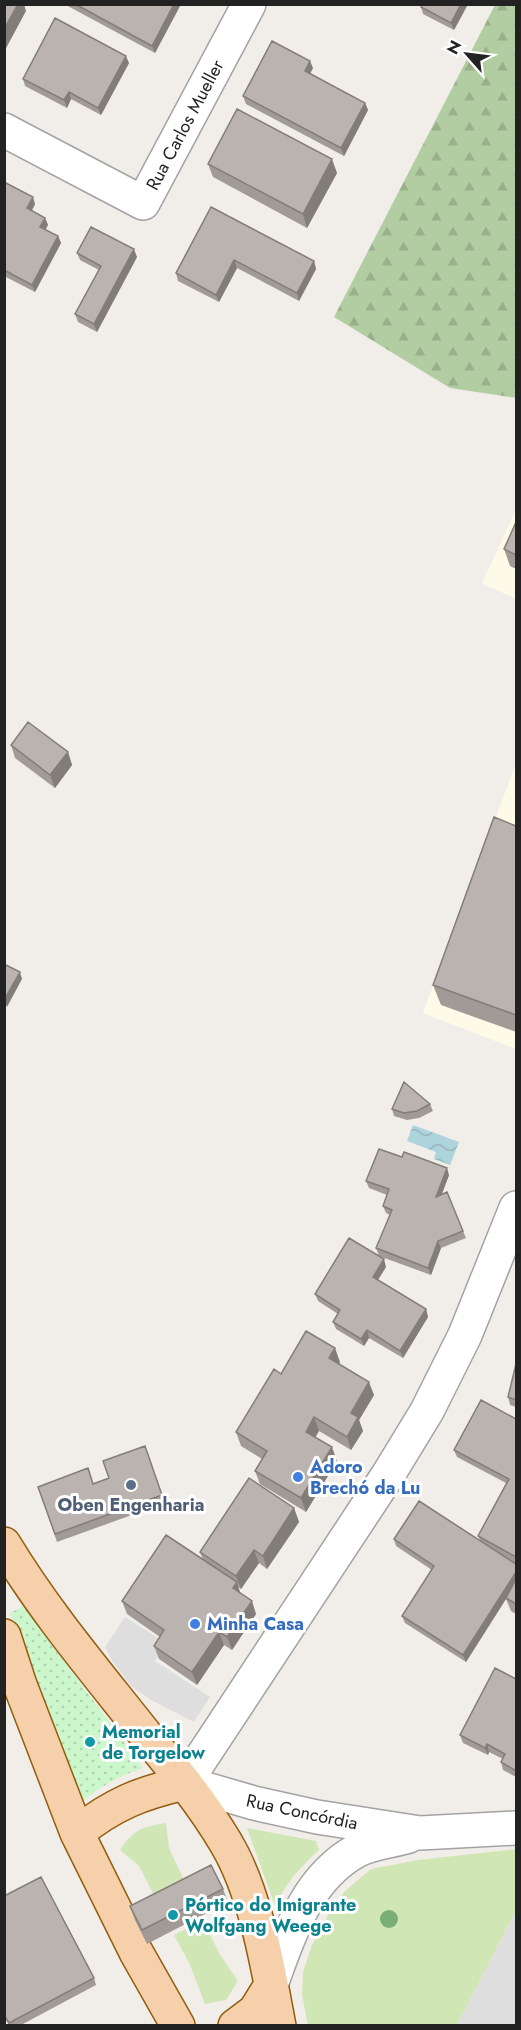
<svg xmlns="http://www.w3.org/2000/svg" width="521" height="2030" font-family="Jost,sans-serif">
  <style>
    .education { fill: #fdfbe7 }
    .grass { fill: #d1e6b5 }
    .forest { fill: url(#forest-firs) }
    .park { fill: url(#park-dots) }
    .parking { fill: #dedede }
    .water { fill: url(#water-waves) }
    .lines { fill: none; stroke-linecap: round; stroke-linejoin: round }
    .street-casing { stroke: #a3a3a3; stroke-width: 36 }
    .primary-casing { stroke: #935d0d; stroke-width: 36 }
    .street { stroke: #fff; stroke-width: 33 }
    .primary { stroke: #f5d0ab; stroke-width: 33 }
    .tree { fill: #79ae76 }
    .wall { fill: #a19a96 }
    .shaded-wall { fill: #837d7a }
    .building { fill: #bbb3af; stroke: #837d7a; stroke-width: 1.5 }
    .shop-dot { fill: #3f7fe0; stroke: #fff; stroke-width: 2 }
    .service-dot { fill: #5c6f8a; stroke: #fff; stroke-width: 2 }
    .culture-dot { fill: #0f9aa8; stroke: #fff; stroke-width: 2 }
    .labels { text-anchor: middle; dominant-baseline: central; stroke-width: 6; stroke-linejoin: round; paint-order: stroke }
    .street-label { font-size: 18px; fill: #222; stroke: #fff }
    .shop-label { font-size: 18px; font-weight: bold; fill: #366cbe; stroke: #fff; text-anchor: start }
    .service-label { font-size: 18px; font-weight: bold; fill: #4e5e75; stroke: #fff }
    .culture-label { font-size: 18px; font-weight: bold; fill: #0d838f; stroke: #fff; text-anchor: start }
  </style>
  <defs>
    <pattern id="forest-firs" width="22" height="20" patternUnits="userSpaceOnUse" patternTransform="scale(1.5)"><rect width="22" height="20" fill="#b2cda2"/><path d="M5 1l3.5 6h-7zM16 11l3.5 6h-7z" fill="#99b08b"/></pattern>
    <pattern id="park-dots" width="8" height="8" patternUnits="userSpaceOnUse" patternTransform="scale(1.5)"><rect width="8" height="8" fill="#ccf6cc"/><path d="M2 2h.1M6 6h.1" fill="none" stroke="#afd3af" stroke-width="1.8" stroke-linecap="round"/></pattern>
    <pattern id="water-waves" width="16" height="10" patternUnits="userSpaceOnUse" patternTransform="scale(1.5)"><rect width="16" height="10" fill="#aed4db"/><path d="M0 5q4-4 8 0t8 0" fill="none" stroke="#95b6bc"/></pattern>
  </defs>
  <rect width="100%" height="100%" fill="#f1eeea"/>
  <path class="education" d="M516,510V599L482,583Z
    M516,763V1049L423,1013Z"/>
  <path class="grass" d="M166,1823L169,1848L188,1889L158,1903L139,1866L120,1850C134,1829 142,1827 166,1823Z
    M247,1828L316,1841L319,1850C300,1867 286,1883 275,1906Z
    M516,1849V1911L457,2025L308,2026L302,1994L303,1972L312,1945L328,1915L345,1891L371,1869L418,1860Z
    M203,1920L219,1953L238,1981L226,2000L205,2004L190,1965L174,1935Z"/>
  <path class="forest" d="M495,5H516V398L450,388L334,317Z"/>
  <path class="park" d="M25,1605L56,1650L143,1768C119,1776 101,1786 82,1802L29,1667L10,1613Z"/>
  <path class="parking" d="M125,1617L166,1643L155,1661L210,1697L194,1722L151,1700L131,1686L113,1662L105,1647Z
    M516,1911V2025H457Z"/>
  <path class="water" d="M413,1125L459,1142L450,1165L434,1159L436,1152L407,1141Z"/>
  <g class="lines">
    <defs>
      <path id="street" d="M4,130L143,203L249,4
        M516,1208L465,1335L427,1411L388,1475L185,1783L254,1803L317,1817L420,1833L516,1828
        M271,1985C289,1935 306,1879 356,1851C371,1843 393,1841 409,1836"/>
      <path id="primary" d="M4,1544C45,1612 96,1672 145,1734C174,1769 203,1804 226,1843C256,1893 268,1968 279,2026
        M4,1636L20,1685L77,1833L136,1952L178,2026
        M77,1833C113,1804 141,1793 185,1783
        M235,2026L255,2011L271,1985"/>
    </defs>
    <use href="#street" class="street-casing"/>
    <use href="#primary" class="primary-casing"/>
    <use href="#street" class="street"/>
    <use href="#primary" class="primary"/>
  </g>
  <circle class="tree" cx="389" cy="1919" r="9"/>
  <path class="wall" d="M64,4H181L155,53Z
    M422,4H468L454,30L423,14L421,7Z
    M129,63L101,115L71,99L67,108L25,86L23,79Z
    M313,68L310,73L365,103L368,110L344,156L246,104L243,96Z
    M208,164L337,173L307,228L213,177Z
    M4,182L35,204L32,211L45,218L48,225L45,229L58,236L61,243L35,292L4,276Z
    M211,207L314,261L316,269L299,301L237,268L219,302L178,281L176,273Z
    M77,253L137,257L97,332L78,322L75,314L99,270L80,260Z
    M516,522V569L510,566L504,549Z
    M11,745L68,752L72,765L55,788L15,758Z
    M516,826V1032L441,1005L433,985Z
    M430,1104L433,1111L419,1118L407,1120L394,1116L392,1109Z
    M449,1175L442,1194L463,1231L466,1238L441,1248L431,1275L379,1256L376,1248L390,1215L386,1213L383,1206L387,1195L369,1188L366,1181Z
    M386,1267L378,1280L426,1309L428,1317L403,1358L369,1338L364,1346L336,1329L333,1322L338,1314L318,1301L315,1294Z
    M340,1362L339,1363L374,1395L359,1420L363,1431L351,1450L319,1431L315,1437L337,1461L306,1512L260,1484L255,1471L262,1459L241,1446L236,1432L281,1374Z
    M516,1364V1407L510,1405L508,1397Z
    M516,1419V1563L505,1557L516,1564V1614L511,1611L506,1599L466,1662L405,1623L402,1616L432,1570L396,1546L394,1539L480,1540L478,1536L506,1483L457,1457L454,1450Z
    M145,1446L165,1503L57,1542L38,1487L93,1484L109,1478Z
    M294,1508L299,1522L267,1569L259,1563L241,1589L238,1587L241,1594L256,1614L232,1650L224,1645L197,1685L159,1659L154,1646L160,1637L127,1614L122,1601L203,1560L200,1552Z
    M516,1679V1777L503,1770L501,1762L503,1759L489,1752L488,1755L463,1743L460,1735Z
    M223,1889L228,1902L147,1944L135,1920L130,1906Z
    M4,1896L94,1978L96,1985L21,2025H9L4,2017Z"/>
  <path class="shaded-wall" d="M18,4H24L26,11L4,52V29Z
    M174,4H181L155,53L152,46Z
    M461,4H468L454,30L451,23Z
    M126,56L129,63L101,115L98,108Z
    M310,61L313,68L308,78L305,71Z
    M69,92L71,99L67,108L64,100Z
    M365,103L368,110L344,156L341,148Z
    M332,159L337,173L307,228L303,214Z
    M33,197L35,204L29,215L27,208Z
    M45,218L48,225L43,234L40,227Z
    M58,236L61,243L35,292L32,285Z
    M134,249L137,257L97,332L94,324Z
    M234,260L237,268L219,302L216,295Z
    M314,261L316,269L299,301L297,293Z
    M68,752L72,765L55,788L50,775Z
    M20,972L22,979L7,1007L4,1000Z
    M447,1168L449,1175L438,1204L436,1197Z
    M438,1241L441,1248L431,1275L428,1268Z
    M384,1259L386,1267L375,1284L373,1277Z
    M426,1309L428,1317L403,1358L400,1351Z
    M367,1330L369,1338L364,1346L361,1339Z
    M335,1348L340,1362L334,1371L329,1358Z
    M369,1382L374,1395L359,1420L363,1431L351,1450L347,1437L351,1413Z
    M314,1417L319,1431L311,1445L306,1432Z
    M332,1447L337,1461L306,1512L301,1498Z
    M294,1508L299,1522L267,1569L263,1556Z
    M254,1550L259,1563L241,1589L236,1576Z
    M516,1572V1583L466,1662L463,1655Z
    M237,1582L241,1596L233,1588Z
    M252,1601L256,1614L232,1650L227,1637Z
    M219,1632L224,1645L197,1685L192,1672Z
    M487,1744L489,1752L488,1755L485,1748Z"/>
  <path class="building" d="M4,4H18L4,29Z
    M75,4H174L152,46Z
    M422,4H461L451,23L421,7Z
    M55,18L126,56L98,108L69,92L64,100L23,79Z
    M272,41L310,61L305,71L365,103L341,148L243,96Z
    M237,109L332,159L303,214L208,164Z
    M4,182L33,197L27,208L45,218L40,227L58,236L32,285L4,270Z
    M211,207L314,261L297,293L234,260L216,295L176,273Z
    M91,227L134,249L94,324L75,314L101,266L77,253Z
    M516,522V555L504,549Z
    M28,722L68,752L50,775L11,745Z
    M494,817L516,826V1015L433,985Z
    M4,964L20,972L4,1000Z
    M404,1082L430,1104L417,1111L404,1113L392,1109Z
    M379,1149L402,1157L404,1152L447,1168L436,1197L447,1192L463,1231L438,1241L428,1268L376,1248L392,1210L383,1206L389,1189L366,1181Z
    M349,1238L384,1259L373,1277L426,1309L400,1351L367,1330L361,1339L333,1322L340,1310L315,1294Z
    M306,1331L335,1348L329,1358L369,1382L351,1413L358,1417L347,1437L314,1417L306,1432L332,1447L301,1498L255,1471L267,1451L236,1432L274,1369L281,1374Z
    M516,1364V1400L508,1397Z
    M481,1400L516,1419V1557L478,1536L509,1479L454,1450Z
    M145,1446L162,1495L55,1534L38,1487L88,1468L93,1484L109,1478L103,1461Z
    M249,1478L294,1508L263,1556L254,1550L236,1576L200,1552Z
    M419,1501L516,1564V1572L463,1655L402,1616L434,1566L394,1539Z
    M166,1535L237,1582L233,1588L252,1601L227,1637L219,1632L192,1672L154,1646L164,1630L122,1601Z
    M516,1579V1604L506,1598Z
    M495,1668L516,1679V1771L501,1762L505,1754L487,1744L485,1748L460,1735Z
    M211,1865L223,1889L142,1930L130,1906Z
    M41,1877L94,1978L9,2023L4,2015V1896Z"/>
  <g class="shop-dot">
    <circle cx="298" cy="1477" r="6"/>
    <circle cx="195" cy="1624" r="6"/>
  </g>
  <circle class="service-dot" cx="131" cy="1485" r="6"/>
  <g class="culture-dot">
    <circle cx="90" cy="1742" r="6"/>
    <circle cx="173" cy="1915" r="6"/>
  </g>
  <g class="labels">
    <g class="street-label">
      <text transform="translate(185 125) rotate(-62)">Rua Carlos Mueller</text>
      <text transform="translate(302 1812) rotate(12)">Rua Concórdia</text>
    </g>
    <g class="shop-label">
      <text x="310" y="1467">Adoro<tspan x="310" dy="21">Brechó da Lu</tspan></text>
      <text x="207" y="1624">Minha Casa</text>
    </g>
    <g class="service-label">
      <text x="131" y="1505">Oben Engenharia</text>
    </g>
    <g class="culture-label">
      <text x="102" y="1732">Memorial<tspan x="102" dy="21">de Torgelow</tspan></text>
      <text x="185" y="1905">Pórtico do Imigrante<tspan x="185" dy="21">Wolfgang Weege</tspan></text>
    </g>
  </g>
  <rect width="521" height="2030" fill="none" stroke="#222222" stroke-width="12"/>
  <g transform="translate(467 54) rotate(298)" stroke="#ffffff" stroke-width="4.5" paint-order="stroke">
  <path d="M0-4.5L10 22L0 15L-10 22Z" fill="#222222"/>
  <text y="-9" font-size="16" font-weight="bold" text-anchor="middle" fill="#222222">N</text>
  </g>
</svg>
